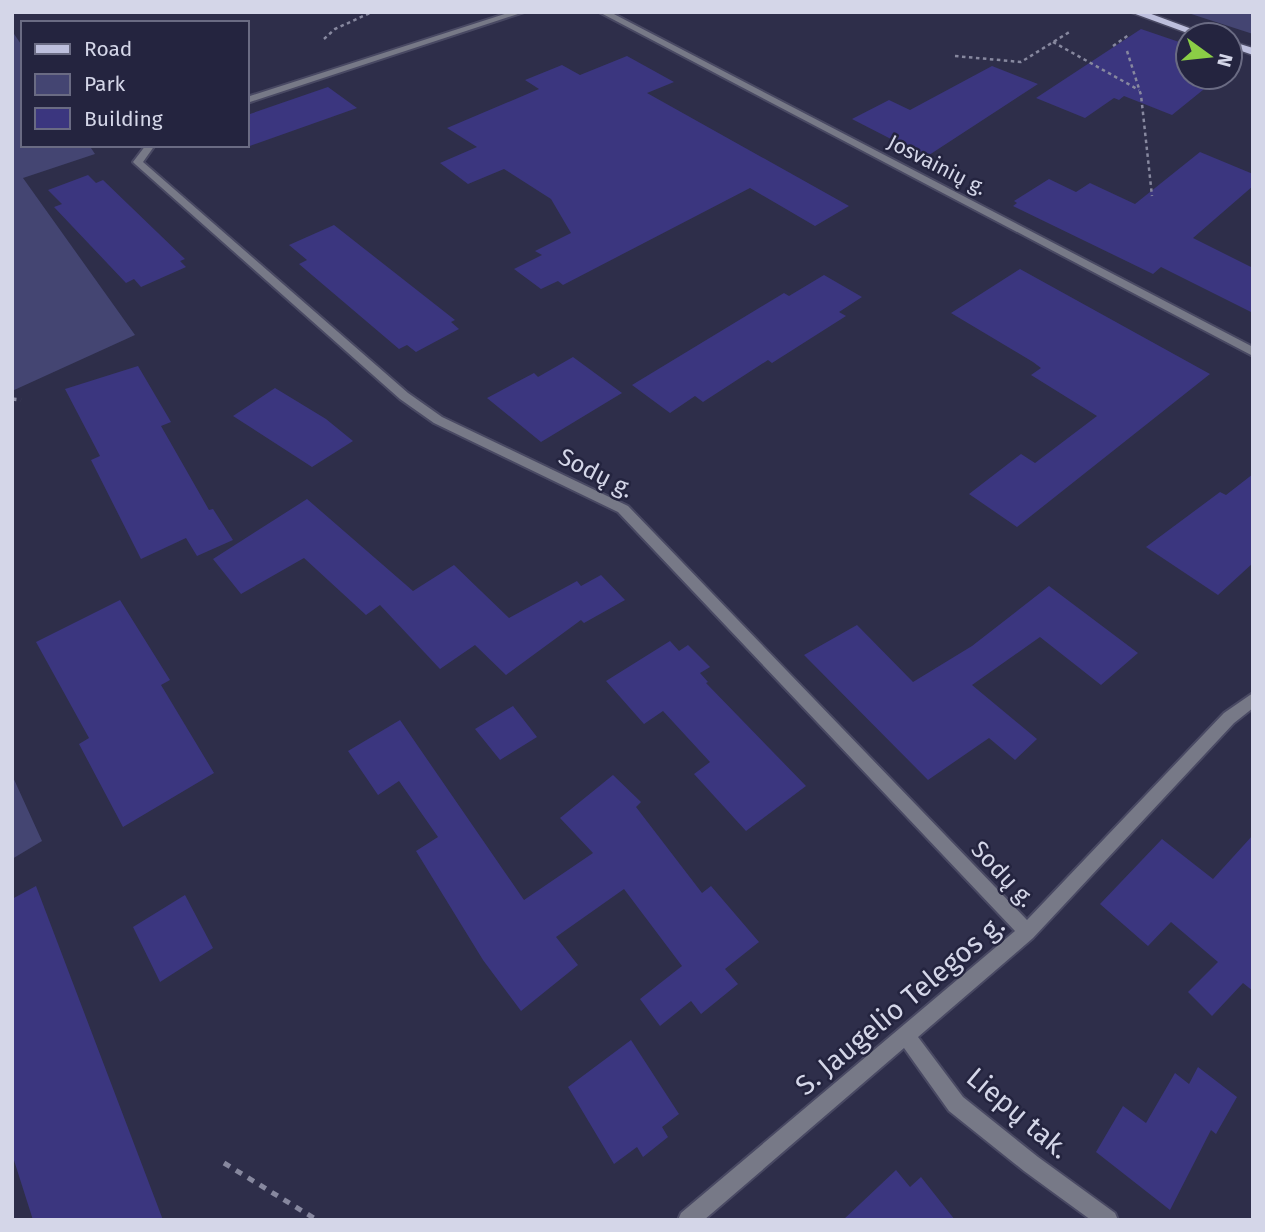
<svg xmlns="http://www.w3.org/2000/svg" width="1265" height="1232" font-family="'Fira Sans',sans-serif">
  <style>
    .green { fill: #444572 }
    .building { fill: #3b367f }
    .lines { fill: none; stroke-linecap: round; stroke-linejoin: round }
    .minor-casing { stroke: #494963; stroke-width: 4 }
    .primary-casing { stroke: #494963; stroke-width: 3 }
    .path-far2 { stroke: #87889f; stroke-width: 2.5; stroke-dasharray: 3.5 3.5; stroke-linecap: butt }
    .path-far1 { stroke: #87889f; stroke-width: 3.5; stroke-dasharray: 4.5 4.5; stroke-linecap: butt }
    .path { stroke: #87889f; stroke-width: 5; stroke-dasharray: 7 7; stroke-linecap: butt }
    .minor { fill: #777987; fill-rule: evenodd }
    .primary { fill: #bdbfdd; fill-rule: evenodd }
    .labels { text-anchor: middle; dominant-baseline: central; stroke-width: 5; stroke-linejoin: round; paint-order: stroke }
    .far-street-label { font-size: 21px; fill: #d4d6e8; stroke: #24243f }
    .street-label { font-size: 24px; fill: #d4d6e8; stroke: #24243f }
    .near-street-label { font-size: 28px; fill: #d4d6e8; stroke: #24243f }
  </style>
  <rect width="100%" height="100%" fill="#2e2e4a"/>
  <path class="green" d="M1185,12H1253V34Z
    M12,31L23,47V145H89L95,154L23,178L135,335L12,391Z
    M12,775L42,841L12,859Z"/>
  <path class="building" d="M1141,29L1188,45V77H1219L1172,115L1124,96L1119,100L1114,98L1085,118L1036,98Z
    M627,56L674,82L647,93L849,206L815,226L750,188L563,285L558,281L541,289L514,269L542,255L535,251L571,233L551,199L504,169L468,184L440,163L477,147L447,128L539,89L525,80L562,65L580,75Z
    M992,66L1038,84L926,157L852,119L889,100L910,110Z
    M328,87L357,108L247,147V115Z
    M1200,152L1253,174V186L1193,238L1253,268V313L1161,267L1153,274L1013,206L1017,203L1014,201L1049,179L1076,192L1090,183L1135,204Z
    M88,175L96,183L103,180L185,259L180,261L186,267L141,287L134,279L126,283L54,207L62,204L48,190Z
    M334,225L455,320L451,322L459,329L416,352L407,345L399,349L299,264L307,260L289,245Z
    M1020,269L1210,374L1017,527L969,494L1021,454L1035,463L1097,416L1031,375L1041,368L1033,362L951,313Z
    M824,275L862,297L839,312L846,316L772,363L768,360L703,402L695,396L670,413L632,385L784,293L789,296Z
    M573,357L622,393L541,442L487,398L534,373L538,377Z
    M138,366L171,422L161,426L209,510L213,509L233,540L197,556L186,538L141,559L91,460L100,456L65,389Z
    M275,388L326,419L353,441L312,467L233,416Z
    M1253,474V563L1218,595L1146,547L1220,492L1226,495Z
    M307,499L413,591L454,565L509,618L577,581L581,586L601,575L625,600L584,623L581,620L506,675L475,645L440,669L380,605L366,615L304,558L241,594L213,559Z
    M1049,586L1138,653L1101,685L1040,637L972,685L1037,739L1015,760L989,738L928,780L804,655L857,625L913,682L972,646Z
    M120,600L170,680L161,685L214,773L123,827L79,744L89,738L36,642Z
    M670,641L679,651L688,645L710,667L700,673L708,682L706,683L806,786L746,831L694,774L710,762L663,711L644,724L606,681Z
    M513,706L537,737L500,760L475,729Z
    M400,720L524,900L593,853L560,818L613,775L641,802L636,807L702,893L711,886L759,942L725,969L738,984L701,1014L691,1001L660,1026L640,999L682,966L624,889L556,937L578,965L521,1011L483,960L416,851L438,837L399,781L378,795L348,751Z
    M1253,835V991L1243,983L1212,1016L1188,992L1218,962L1171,922L1148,946L1100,904L1162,839L1213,879Z
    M36,886L163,1220H33L12,1154V899Z
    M185,895L213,948L160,982L133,927Z
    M631,1040L679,1114L662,1127L668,1137L643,1157L637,1147L614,1164L568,1087Z
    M1198,1067L1237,1097L1216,1134L1211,1130L1170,1210L1096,1152L1123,1106L1146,1123L1175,1073L1189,1084Z
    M896,1170L910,1187L921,1177L955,1220H843Z"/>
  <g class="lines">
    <defs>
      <path id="minor" d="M511,12H524L247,103V97Z
        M599,12H610L1253,347V356Z
        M146,145H155L143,162L408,393L442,417L628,506L1027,920L1224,713L1253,693V708L1234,723L1033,938L918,1037L963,1097L1038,1157L1115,1213L1118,1220H1091L1024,1171L949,1111L904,1048L704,1220H678L681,1213L1015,931L618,512L434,423L400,399L135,164L133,162Z"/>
      <path id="primary" d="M1130,12H1146L1208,35H1193Z
        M1230,41L1253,48V55L1230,47Z"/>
    </defs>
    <use href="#minor" class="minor-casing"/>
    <use href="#primary" class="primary-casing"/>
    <path class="path-far2" d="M324,39L335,29L372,12
      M1053,42L1139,90
      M1113,46L1130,34
      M1127,51L1141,95L1152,196
      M955,56L1021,62L1071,31"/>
    <path class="path-far1" d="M12,399L21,400"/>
    <path class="path" d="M224,1163L317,1220"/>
    <use href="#minor" class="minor"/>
    <use href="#primary" class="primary"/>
  </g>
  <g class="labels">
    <g class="far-street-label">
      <text transform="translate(937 165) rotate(27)">Josvainių g.</text>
    </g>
    <g class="street-label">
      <text transform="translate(596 473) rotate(27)">Sodų g.</text>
      <text transform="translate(1003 874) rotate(47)">Sodų g.</text>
    </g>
    <g class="near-street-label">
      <text transform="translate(900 1005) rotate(-40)">S. Jaugelio Telegos g.</text>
      <text transform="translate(1018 1113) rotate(40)">Liepų tak.</text>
    </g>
  </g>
  <rect width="1265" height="1232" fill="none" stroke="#d4d6e8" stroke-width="28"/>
  <rect x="21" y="21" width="228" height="126" fill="#24243f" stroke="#6a6b83" stroke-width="2"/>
  <rect x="35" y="44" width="35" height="10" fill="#bdbfdd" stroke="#6a6b83" stroke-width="2"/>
  <text x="84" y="56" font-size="21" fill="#d4d6e8">Road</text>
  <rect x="35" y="74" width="35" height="21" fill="#444572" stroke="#6a6b83" stroke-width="2"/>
  <text x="84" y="91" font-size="21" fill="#d4d6e8">Park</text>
  <rect x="35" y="108" width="35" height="21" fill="#3b367f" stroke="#6a6b83" stroke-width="2"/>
  <text x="84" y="126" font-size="21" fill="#d4d6e8">Building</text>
  <g transform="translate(1209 56) rotate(105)"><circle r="33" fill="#24243f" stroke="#6a6b83" stroke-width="2"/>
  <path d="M0-5L12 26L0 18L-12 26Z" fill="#8bce46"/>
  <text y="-10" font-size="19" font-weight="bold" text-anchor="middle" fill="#d4d6e8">N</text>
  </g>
</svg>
